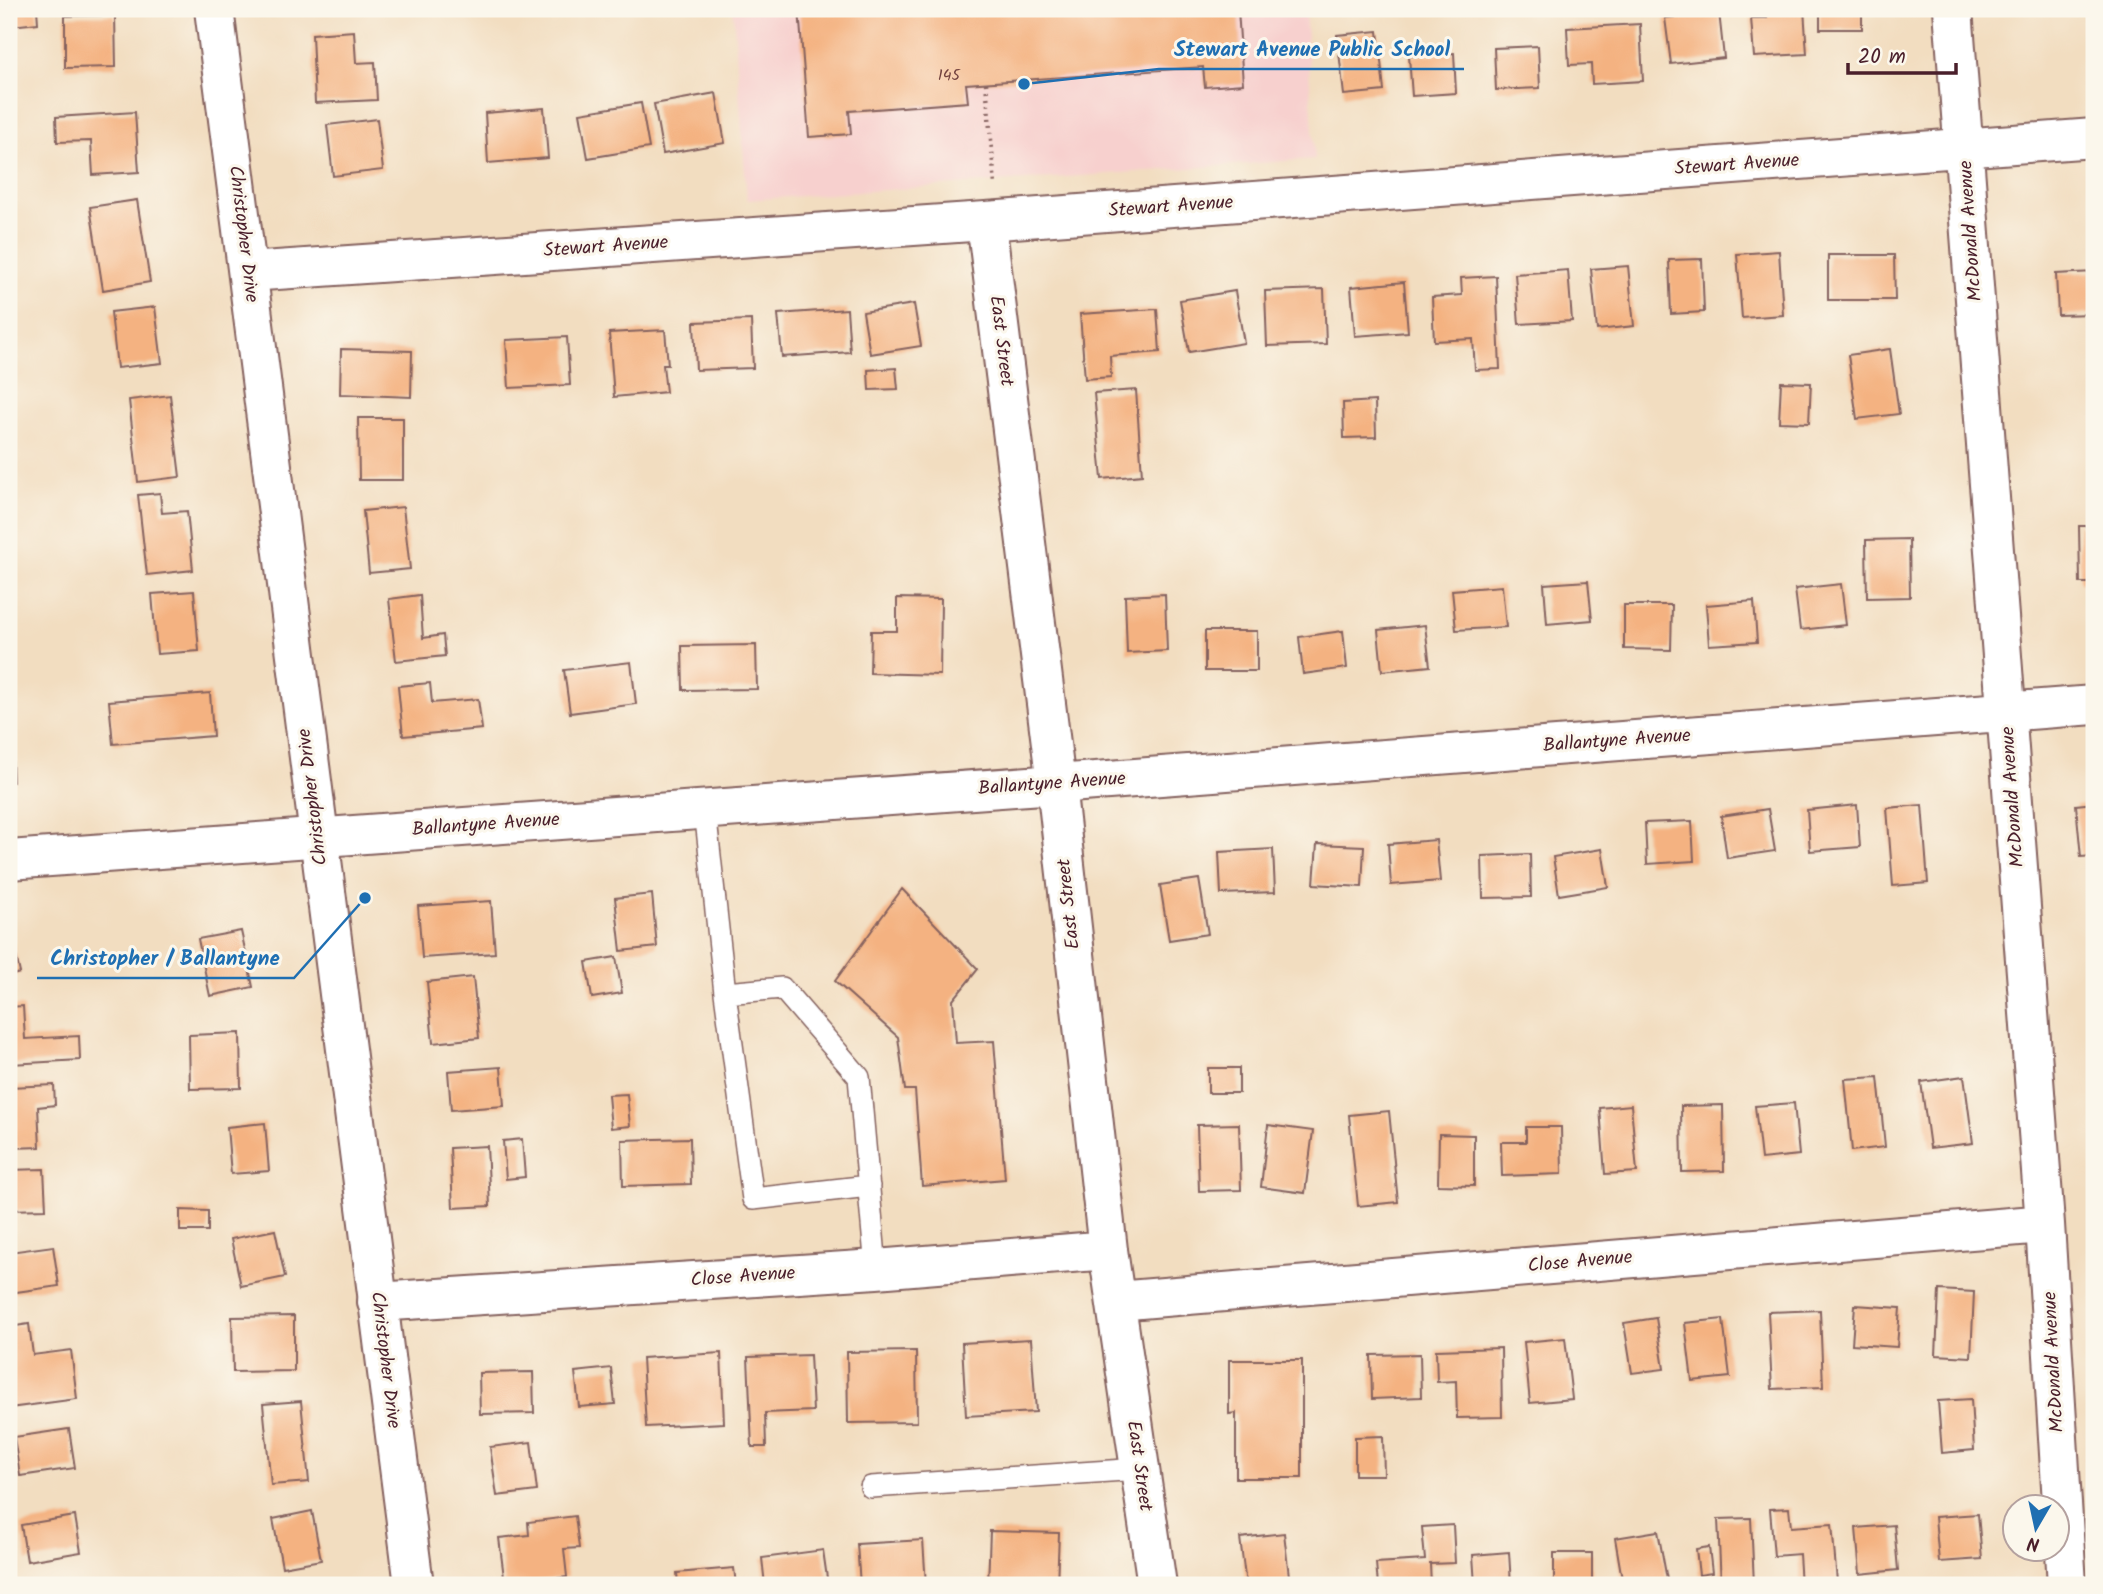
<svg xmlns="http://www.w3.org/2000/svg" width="2103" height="1594" font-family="Kalam,sans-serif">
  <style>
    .built { fill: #f7d0ce }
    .building { fill: #f4b281 }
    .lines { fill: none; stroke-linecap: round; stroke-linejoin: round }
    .service-casing { stroke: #85625f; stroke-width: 24 }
    .minor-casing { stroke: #85625f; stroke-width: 42 }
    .tertiary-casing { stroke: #85625f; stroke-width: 42 }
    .path { stroke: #85625f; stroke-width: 4.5; stroke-dasharray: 2 5; stroke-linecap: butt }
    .service { stroke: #fff; stroke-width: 21 }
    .minor { stroke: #fff; stroke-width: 38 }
    .tertiary { stroke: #fff; stroke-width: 38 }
    .labels { text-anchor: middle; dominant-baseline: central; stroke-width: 6; stroke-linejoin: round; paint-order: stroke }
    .number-label { font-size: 16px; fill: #744440 }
    .street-label { font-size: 19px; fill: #4a1f2b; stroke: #fbf7ec }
    .leader { fill: none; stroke: #1f6fb2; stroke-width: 2.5 }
    .callout-dot { fill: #1f6fb2; stroke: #fbf7ec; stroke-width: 2.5 }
    .callout-label { font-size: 21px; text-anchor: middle; font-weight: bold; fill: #1f6fb2; stroke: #fbf7ec; stroke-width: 6; stroke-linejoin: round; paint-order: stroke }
  </style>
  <rect width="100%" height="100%" fill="#fbf7ec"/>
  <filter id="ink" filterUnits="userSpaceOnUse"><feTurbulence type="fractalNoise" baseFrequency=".0143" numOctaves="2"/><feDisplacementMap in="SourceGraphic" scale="14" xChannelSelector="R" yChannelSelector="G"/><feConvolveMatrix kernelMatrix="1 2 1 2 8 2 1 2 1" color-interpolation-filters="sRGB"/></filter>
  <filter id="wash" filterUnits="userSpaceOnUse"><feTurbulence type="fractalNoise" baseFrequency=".00686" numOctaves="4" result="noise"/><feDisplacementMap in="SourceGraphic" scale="28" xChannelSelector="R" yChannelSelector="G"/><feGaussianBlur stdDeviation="1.57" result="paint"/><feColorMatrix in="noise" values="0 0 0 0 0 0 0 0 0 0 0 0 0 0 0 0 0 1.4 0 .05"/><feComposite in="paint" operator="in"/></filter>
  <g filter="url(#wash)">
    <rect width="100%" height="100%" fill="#f2ddc0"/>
    <path class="built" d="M733,9H1305L1315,159L747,200Z"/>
    <g id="blocks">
      <path class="building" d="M9,9H37L38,23L11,26Z
        M799,9H1238L1243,84L1205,87L1203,67L966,84L968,102L849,111L851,134L809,137Z
        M1766,9H1804L1807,54L1754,57L1751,18H1767Z
        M1820,9H1862V29H1820Z
        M1719,12L1724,58L1671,64L1665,18Z
        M115,15L116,67L65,68V16Z
        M1640,24L1643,81L1592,84L1591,64L1569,65L1567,28Z
        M354,31L356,63L375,62L377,100L315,103L312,34Z
        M1378,31L1384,91L1344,95L1337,35Z
        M1538,46L1540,88L1496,90L1494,48Z
        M1454,53L1456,93L1412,96L1409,56Z
        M716,93L725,143L663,154L654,104Z
        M641,103L649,148L588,158L580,113Z
        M544,108L548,158L488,163L485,113Z
        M135,112L139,172L93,175L91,141L57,142L56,117Z
        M377,119L383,170L333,176L327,125Z
        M137,200L150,282L103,290L90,207Z
        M1779,251L1783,315L1742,318L1737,254Z
        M1828,255H1894L1895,300H1828Z
        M1702,259L1704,312L1671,314L1669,260Z
        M1628,266L1634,326L1597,330L1591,269Z
        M1568,270L1572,321L1519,324L1515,274Z
        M2094,272V314L2058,315L2056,274Z
        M1496,276L1500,369L1475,370L1473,339L1434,341L1432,297L1462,295L1461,278Z
        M1404,282L1408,332L1355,336L1351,287Z
        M1324,289L1326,344L1267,346L1265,291Z
        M1235,291L1244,343L1189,352L1180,300Z
        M914,304L921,346L870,354L863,312Z
        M155,307L162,363L117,368L111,312Z
        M847,309L850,352L782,357L778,314Z
        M1157,309L1160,352L1110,356L1111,377L1085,379L1080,314Z
        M751,320L753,368L696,370L694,322Z
        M665,330L668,365H663L666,392L614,397L609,333Z
        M567,337L570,385L509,388L506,340Z
        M341,349L412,351L411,397L340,394Z
        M1890,349L1899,414L1857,419L1848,355Z
        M896,368L898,389L869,390L868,370Z
        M1781,382L1811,383L1809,423L1779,422Z
        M1136,390L1142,475L1102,479L1094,393Z
        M170,395L180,477L138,482L129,400Z
        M1375,401L1376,437L1344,438L1343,403Z
        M358,418H403V480H359Z
        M160,493L162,513L187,511L193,570L147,575L138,495Z
        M403,507L410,569L369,573L363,511Z
        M2079,526H2094V583H2080Z
        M1909,539L1910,597L1867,598L1866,540Z
        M1588,581L1592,620L1547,624L1544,584Z
        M1841,584L1846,625L1800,630L1795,589Z
        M1502,586L1506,627L1456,630L1452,590Z
        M194,591L199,651L157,654L152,594Z
        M1165,594L1167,651L1127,653L1125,596Z
        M420,595L423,638L443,635L445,656L396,661L389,599Z
        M897,598L941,599L940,675L870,673L871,631H897Z
        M1754,601L1757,642L1709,645L1706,605Z
        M1624,605H1672L1671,650L1624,649Z
        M1425,625L1430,666L1382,671L1378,630Z
        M1205,631H1257V671H1205Z
        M1343,631L1347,668L1303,674L1299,637Z
        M756,645L757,689L683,690L682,646Z
        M631,662L636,704L570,713L564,670Z
        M430,683L432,703L478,699L482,729L403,736L398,686Z
        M210,693L213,736L113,744L109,701Z
        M9,731H11L13,782L9,783Z
        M2094,803V856L2081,857L2076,805Z
        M1857,805L1860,847L1810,851L1807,810Z
        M1922,805L1928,883L1893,886L1887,808Z
        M1768,809L1775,851L1727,858L1721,816Z
        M1692,821L1694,861L1647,864L1645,823Z
        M1436,840L1440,881L1391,885L1388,844Z
        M1317,844L1364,846L1362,887L1314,884Z
        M1273,849L1275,892L1221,894L1219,852Z
        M1602,849L1608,887L1559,895L1553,857Z
        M1530,854L1531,897L1483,898L1482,856Z
        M1199,879L1208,934L1169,940L1160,885Z
        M902,889L978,969L953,1000L956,1043L994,1041L1005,1179L922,1186L915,1090H905L898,1037L835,981Z
        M652,894L657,947L621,951L615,898Z
        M491,901L495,953L422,958L418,906Z
        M241,931L253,987L210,996L198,939Z
        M11,934L20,973L9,976V935Z
        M616,957L622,993L592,998L586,962Z
        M473,977L479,1038L433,1043L427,982Z
        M23,1006L25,1039L79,1036L80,1060L11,1064L9,1007Z
        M240,1033L241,1088L190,1089L189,1035Z
        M501,1067L504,1106L451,1110L448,1071Z
        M1208,1068H1239V1093H1208Z
        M1964,1076L1973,1143L1930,1148L1921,1082Z
        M1878,1077L1885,1147L1852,1151L1845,1079Z
        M54,1085L55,1105L38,1107L40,1147L11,1148L9,1087Z
        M627,1094L630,1126L611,1128L608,1095Z
        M1794,1103L1799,1155L1761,1159L1755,1106Z
        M1631,1105L1637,1172L1605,1174L1600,1108Z
        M1723,1105L1724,1171L1682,1172L1681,1106Z
        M1389,1111L1398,1202L1358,1206L1349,1115Z
        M265,1123L269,1171L231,1174L227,1127Z
        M1239,1124L1241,1190L1199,1191L1197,1125Z
        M1268,1125L1313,1131L1305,1193L1261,1187Z
        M1526,1127H1561L1562,1174L1502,1176L1501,1142H1526Z
        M1439,1134L1474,1135V1186L1438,1185Z
        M690,1138L691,1184L623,1186L622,1140Z
        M522,1139L525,1177L506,1179L503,1141Z
        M487,1146L490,1206L453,1208L450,1148Z
        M44,1169L46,1209L9,1210V1170Z
        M180,1210L208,1211V1231H180Z
        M275,1230L285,1277L241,1286L231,1239Z
        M53,1246L59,1286L9,1293V1252Z
        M1939,1290L1974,1292L1971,1357L1936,1355Z
        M1855,1305L1900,1308L1897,1347L1852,1344Z
        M1820,1310L1823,1387L1772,1389L1768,1312Z
        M294,1316V1371L233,1372L232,1317Z
        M1656,1318L1664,1369L1632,1373L1624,1323Z
        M1723,1319L1730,1377L1692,1381L1685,1323Z
        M29,1324L33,1355L71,1350L77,1399L9,1408V1327Z
        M1565,1338L1572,1399L1530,1403L1524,1342Z
        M1031,1339L1036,1412L966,1416L962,1343Z
        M1501,1348L1502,1417L1457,1418L1456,1381L1437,1382L1436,1350Z
        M916,1351L917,1422L848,1423L847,1352Z
        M721,1353L724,1423L646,1427L642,1358Z
        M1420,1354L1421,1397L1372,1399L1371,1355Z
        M810,1355L813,1411L765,1413L766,1447H752L748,1357Z
        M1229,1360H1302V1478H1236V1413L1229,1414Z
        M611,1368L615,1404L579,1407L575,1372Z
        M533,1372L534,1413L480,1414L479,1373Z
        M1971,1399L1974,1450L1942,1453L1938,1401Z
        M301,1401L309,1482L271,1485L263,1404Z
        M69,1429L75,1468L20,1476L14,1437Z
        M1383,1436L1384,1475H1355V1437Z
        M531,1442L537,1491L497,1496L490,1447Z
        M1789,1508L1791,1527L1832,1524L1837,1582L1801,1585L1799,1554L1774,1556L1770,1509Z
        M312,1511L321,1560L282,1567L273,1519Z
        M1978,1514L1982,1559L1939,1562L1935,1517Z
        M75,1516L81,1552L27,1561L21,1525Z
        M575,1516L579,1548L564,1549L567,1577L505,1585L499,1538L529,1535L528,1522Z
        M1751,1518L1754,1585H1721L1718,1519Z
        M1453,1525L1455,1563L1430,1564L1431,1585H1378L1376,1563L1425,1560L1422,1527Z
        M1894,1525L1898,1570L1860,1574L1856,1528Z
        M990,1531L1059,1533L1057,1585H988Z
        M1658,1531L1668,1585H1623L1615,1538Z
        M1284,1533L1290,1585H1246L1240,1538Z
        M923,1540L926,1585H860L857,1544Z
        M1709,1547L1712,1573L1699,1575L1696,1549Z
        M823,1550L828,1585H765L762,1558Z
        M1509,1552L1511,1585H1475L1473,1555Z
        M1554,1553H1592V1585H1554Z
        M734,1568L736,1585H678L677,1573Z"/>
    </g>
  </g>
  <g filter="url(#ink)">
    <use href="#blocks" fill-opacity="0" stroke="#85625f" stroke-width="2"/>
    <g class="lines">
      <defs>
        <path id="service" d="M705,810L725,993L782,988L859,1077L876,1269
          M725,993L753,1199L869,1186
          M871,1487L1140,1469"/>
        <path id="minor" d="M1953,9L2045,1224L2067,1585
          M986,221L1056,784L1108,1250L1157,1585
          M248,272L986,221L2094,138
          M9,860L1056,784L2094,705
          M1116,1301L2045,1224
          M377,1302L876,1269L1108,1250"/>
        <path id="tertiary" d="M214,9L414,1585"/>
      </defs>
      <use href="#service" class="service-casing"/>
      <use href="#minor" class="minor-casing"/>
      <use href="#tertiary" class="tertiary-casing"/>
      <path class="path" d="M986,83L995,185"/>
      <use href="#service" class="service"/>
      <use href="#minor" class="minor"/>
      <use href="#tertiary" class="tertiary"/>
    </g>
  </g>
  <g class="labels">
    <g class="number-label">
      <text x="949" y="75">145</text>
    </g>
    <g class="street-label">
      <text transform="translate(1737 165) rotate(-4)">Stewart Avenue</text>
      <text transform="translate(1171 207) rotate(-4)">Stewart Avenue</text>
      <text transform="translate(1971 231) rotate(-94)">McDonald Avenue</text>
      <text transform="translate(243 234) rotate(83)">Christopher Drive</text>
      <text transform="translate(606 247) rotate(-4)">Stewart Avenue</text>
      <text transform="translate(1001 341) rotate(83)">East Street</text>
      <text transform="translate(1617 741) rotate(-4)">Ballantyne Avenue</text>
      <text transform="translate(1052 784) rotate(-4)">Ballantyne Avenue</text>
      <text transform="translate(313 797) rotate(-97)">Christopher Drive</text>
      <text transform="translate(2013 797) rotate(-94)">McDonald Avenue</text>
      <text transform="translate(486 825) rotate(-4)">Ballantyne Avenue</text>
      <text transform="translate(1069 904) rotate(-96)">East Street</text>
      <text transform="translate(1580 1262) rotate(-5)">Close Avenue</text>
      <text transform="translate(743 1277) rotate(-4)">Close Avenue</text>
      <text transform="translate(385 1360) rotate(83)">Christopher Drive</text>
      <text transform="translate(2054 1362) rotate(-93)">McDonald Avenue</text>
      <text transform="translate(1139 1466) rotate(82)">East Street</text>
    </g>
  </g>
  <path class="leader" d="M1024 84L1159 69H1464M365 898L294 978H37"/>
  <g class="callout-dot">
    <circle cx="1024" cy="84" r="7"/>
    <circle cx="365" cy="898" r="7"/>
  </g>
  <g class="callout-label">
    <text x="1312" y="56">Stewart Avenue Public School</text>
    <text x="165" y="965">Christopher / Ballantyne</text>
  </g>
  <rect width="2103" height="1594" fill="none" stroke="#fbf7ec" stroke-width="35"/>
  <g transform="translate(2036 1528) rotate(189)"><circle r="33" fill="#fbf7ec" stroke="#b4a19f" stroke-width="2"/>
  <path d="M0-5L12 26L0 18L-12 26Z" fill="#1f6fb2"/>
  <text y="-10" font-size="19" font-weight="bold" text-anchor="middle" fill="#4a1f2b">N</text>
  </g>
  <path d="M1848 63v10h108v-10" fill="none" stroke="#4a1f2b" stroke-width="3.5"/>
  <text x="1858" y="63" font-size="21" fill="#4a1f2b" stroke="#fbf7ec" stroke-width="5" paint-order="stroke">20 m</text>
</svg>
